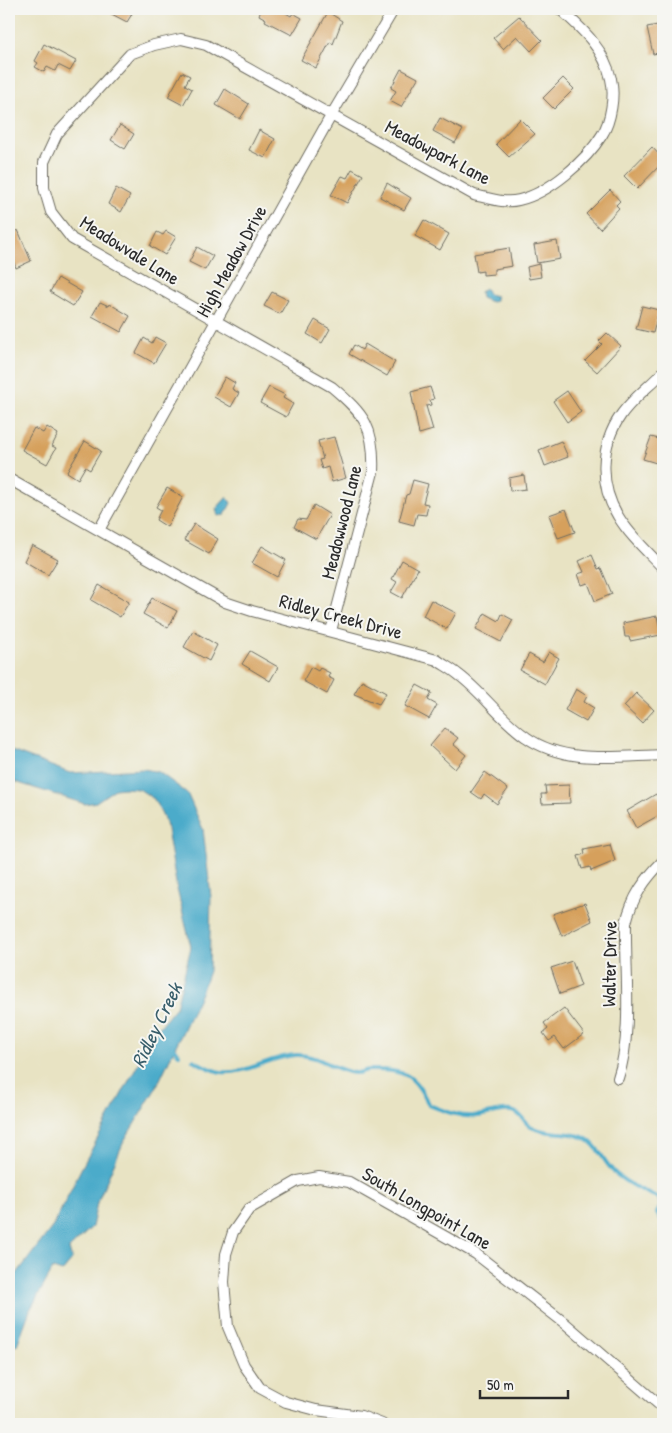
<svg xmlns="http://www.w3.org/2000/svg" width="672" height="1433" font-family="'Patrick Hand',sans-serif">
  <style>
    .water { fill: #4babca; stroke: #3b6b7a }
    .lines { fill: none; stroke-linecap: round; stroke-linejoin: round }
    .stream { stroke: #4babca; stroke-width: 4 }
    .building { fill: #d6a05c }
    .minor-casing { stroke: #6d6b60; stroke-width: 12 }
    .minor { stroke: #fff; stroke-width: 10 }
    .labels { text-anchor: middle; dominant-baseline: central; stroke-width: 4; stroke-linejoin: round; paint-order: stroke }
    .street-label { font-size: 19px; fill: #2b2b2b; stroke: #f6f6f2 }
    .water-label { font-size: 20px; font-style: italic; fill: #385e6b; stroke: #f6f6f2 }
  </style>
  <rect width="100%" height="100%" fill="#f6f6f2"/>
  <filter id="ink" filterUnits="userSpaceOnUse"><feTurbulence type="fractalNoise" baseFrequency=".02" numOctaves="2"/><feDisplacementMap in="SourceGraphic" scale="10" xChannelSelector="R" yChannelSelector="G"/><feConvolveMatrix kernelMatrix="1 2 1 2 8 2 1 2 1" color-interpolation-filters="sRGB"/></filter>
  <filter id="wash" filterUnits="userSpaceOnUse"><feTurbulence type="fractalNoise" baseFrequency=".0096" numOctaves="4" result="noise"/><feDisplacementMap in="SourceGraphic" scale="20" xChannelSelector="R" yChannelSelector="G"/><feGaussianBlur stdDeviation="1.12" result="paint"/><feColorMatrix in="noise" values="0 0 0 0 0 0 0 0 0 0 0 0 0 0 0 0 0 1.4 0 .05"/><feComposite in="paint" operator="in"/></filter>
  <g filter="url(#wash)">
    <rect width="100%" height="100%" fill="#e8e3c3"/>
    <path class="water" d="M485,288L488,294L496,296V301L491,302L481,298L480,292Z
      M227,497L231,503L225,515L218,516L216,509Z
      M9,750L70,773L144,769L159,772L187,793L203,829L211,897L209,971L201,993L156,1088L124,1141L97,1203L92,1227L69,1249L72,1260L62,1272L53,1269L30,1310L17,1345L9,1349V1284L53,1226L81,1169L154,1034L176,1007L191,947L177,889L166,823L154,799L139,789L124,788L115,789L96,802L85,804L9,780Z"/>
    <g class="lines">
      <path class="stream" d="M172,1047L179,1054
        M193,1060C201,1064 212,1071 221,1072C246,1075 270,1056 296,1055C318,1054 334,1070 354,1073C359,1074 364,1070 369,1070C405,1069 414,1074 429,1105C444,1111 461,1118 477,1116C489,1115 499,1109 511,1111C522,1113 523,1122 531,1127C547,1135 564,1131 580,1136C598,1142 602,1161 616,1174C629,1185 644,1192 659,1198L661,1206L657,1213L663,1222"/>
    </g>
    <g id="blocks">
      <path class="building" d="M102,9H122L132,14L127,22Z
        M262,9H279L291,16L293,13L302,18L292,35L265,21L266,19L259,15Z
        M328,12L342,21L333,44L330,42L316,68L301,60Z
        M519,16L542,40L531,51L517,36L503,49L493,38Z
        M663,24V52L653,54L647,27Z
        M44,44L76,61L70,71L58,65L55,71L47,67L44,72L35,67L38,63L35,61Z
        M401,69L418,78L401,107L390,101L396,91L391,88Z
        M182,72L190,76L185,85L192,89L183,105L168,97Z
        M563,78L574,89L554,109L543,98Z
        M225,89L249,104L240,119L216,105Z
        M440,118L463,130L455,143L433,131Z
        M520,119L535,134L509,157L496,144Z
        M120,125L134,134L125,149L111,140Z
        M259,130L275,139L265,158L249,150Z
        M652,147L663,159V162L637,189L624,176Z
        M352,169L363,175L347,203L331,195L342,176L347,178Z
        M387,183L411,198L404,210L380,197Z
        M116,188L130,196L121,212L108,204Z
        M610,190L620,201L616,205L619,208L600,229L586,214Z
        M424,220L449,234L440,250L415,236Z
        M18,230L31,261L16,268L9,250V234Z
        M166,231L176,237L165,255L150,246L157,232L163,235Z
        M557,241L560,259L537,263L534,245Z
        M197,247L213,256L205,270L189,262Z
        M509,248L512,266L494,269V274L483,275V271L477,272L474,254Z
        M539,264L541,277L529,279L527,267Z
        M58,278L82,292L73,306L50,292Z
        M272,292L288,300L280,314L264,306Z
        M100,302L109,306L110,304L130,316L121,332L92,316Z
        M642,306L659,310L653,333L636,329Z
        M315,320L330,329L322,343L307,334Z
        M607,333L621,346L597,372L585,361L602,344L599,341Z
        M155,337L166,343L154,363L136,353L144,338L152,343Z
        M365,344L395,362L387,376L349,354L354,345L362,350Z
        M225,377L235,383L232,389L239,393L231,407L214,397Z
        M269,387L285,395L283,398L293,404L286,417L260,403Z
        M430,387L434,399L430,400L431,405L426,406L433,430L419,434L411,392Z
        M567,391L581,412L567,422L553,401Z
        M47,427L58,434L52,446L56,448L47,464L22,450L34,428L43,433Z
        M334,437L346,478L332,482L328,467L322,469L319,460L323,459L318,441Z
        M651,437L663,440V465L643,459Z
        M85,441L101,451L90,470L85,467L78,479L67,472Z
        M561,441L568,457L545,466L539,450Z
        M524,475L526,489L510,491L509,478Z
        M413,480L428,484L423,503L428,504L426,515L417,514L414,525L399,521L406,495L409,494Z
        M167,488L183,497L167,527L156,520L161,510L156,507Z
        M314,505L330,515L316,539L294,527L298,519L306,520Z
        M566,509L575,532L558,538L549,515Z
        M194,524L218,539L209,554L184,540Z
        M32,545L58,559L48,575L24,561Z
        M262,546L286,560L277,577L252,563Z
        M592,555L598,569L601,568L612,594L595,601L588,583L582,585L578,574L584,572L579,561Z
        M402,560L418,569L402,598L391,592L397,582L392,579Z
        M99,585L129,602L120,617L91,600Z
        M152,598L177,611L168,628L143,614Z
        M431,600L456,613L447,629L423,616Z
        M485,613L499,621L502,614L513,620L501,642L476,629Z
        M657,616L661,635L630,641L629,637H625L623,623Z
        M193,631L217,645L209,661L184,647Z
        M250,651L278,667L270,681L242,664Z
        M549,652L559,658L545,684L520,670L529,654L543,662Z
        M311,667L318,671L320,668L330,673L328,677L334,680L327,694L303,681Z
        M362,680L386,693L379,704L354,694Z
        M417,685L432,693L428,700L437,705L429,719L405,706Z
        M576,689L587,696L584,702L594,708L586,722L565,710Z
        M636,693L654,710L642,723L624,706Z
        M445,728L458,738L453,744L466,755L455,769L430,746Z
        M485,772L508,789L497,804L484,794L481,799L471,792Z
        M569,785L570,803L542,804L541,794H546L545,786Z
        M656,794L659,798L663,796V813L636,828L627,811Z
        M610,844L615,861L591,871L590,867L582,869L578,856L585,854L584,849Z
        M585,903L592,921L562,936L553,914Z
        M572,961L581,986L560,994L551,968Z
        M564,1008L584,1034L564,1049L555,1037L549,1041L543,1033L548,1029L544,1023Z"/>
    </g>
  </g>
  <g filter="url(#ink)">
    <use href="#blocks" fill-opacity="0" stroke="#6d6b60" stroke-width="1"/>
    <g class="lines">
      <defs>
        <path id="minor" d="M663,372C650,386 632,399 621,415C600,445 599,485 618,516C629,535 648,552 663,568
          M9,479L225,602L252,611L437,660C444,665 452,669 459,675C483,693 501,720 526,737C565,765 618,756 663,755
          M99,530L332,114L394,9
          M331,631L373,472C375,428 365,415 332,387L72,239L51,212L44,188V162L57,134L130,54L154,45L181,39L206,45L474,195C489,198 504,204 519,200C549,193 586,161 602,135C611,121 615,95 611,79C604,48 582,29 560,9
          M618,1078C633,1034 625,971 626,923C632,897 645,879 663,861
          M382,1424L361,1416L316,1410L286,1402L260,1388L244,1365L228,1327L224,1282L226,1254L233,1232L249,1209L298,1181L319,1177L349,1182L476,1254L566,1324L663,1408"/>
      </defs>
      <use href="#minor" class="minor-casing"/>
      <use href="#minor" class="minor"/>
    </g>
  </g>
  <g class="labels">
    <g class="street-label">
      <text transform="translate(438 152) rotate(28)">Meadowpark Lane</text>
      <text transform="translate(130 250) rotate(32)">Meadowvale Lane</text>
      <text transform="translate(231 261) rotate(-61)">High Meadow Drive</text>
      <text transform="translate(341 522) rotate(-76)">Meadowwood Lane</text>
      <text transform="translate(341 616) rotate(15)">Ridley Creek Drive</text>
      <text transform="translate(609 964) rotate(-89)">Walter Drive</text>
      <text transform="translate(427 1208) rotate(30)">South Longpoint Lane</text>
    </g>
    <g class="water-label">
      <text transform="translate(156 1025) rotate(-64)">Ridley Creek</text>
    </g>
  </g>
  <rect width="672" height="1433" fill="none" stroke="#f6f6f2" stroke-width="30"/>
  <path d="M480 1390v8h88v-8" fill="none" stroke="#2b2b2b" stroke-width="2.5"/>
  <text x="487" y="1390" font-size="15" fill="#2b2b2b" stroke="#f6f6f2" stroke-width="4" paint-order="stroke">50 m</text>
</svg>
